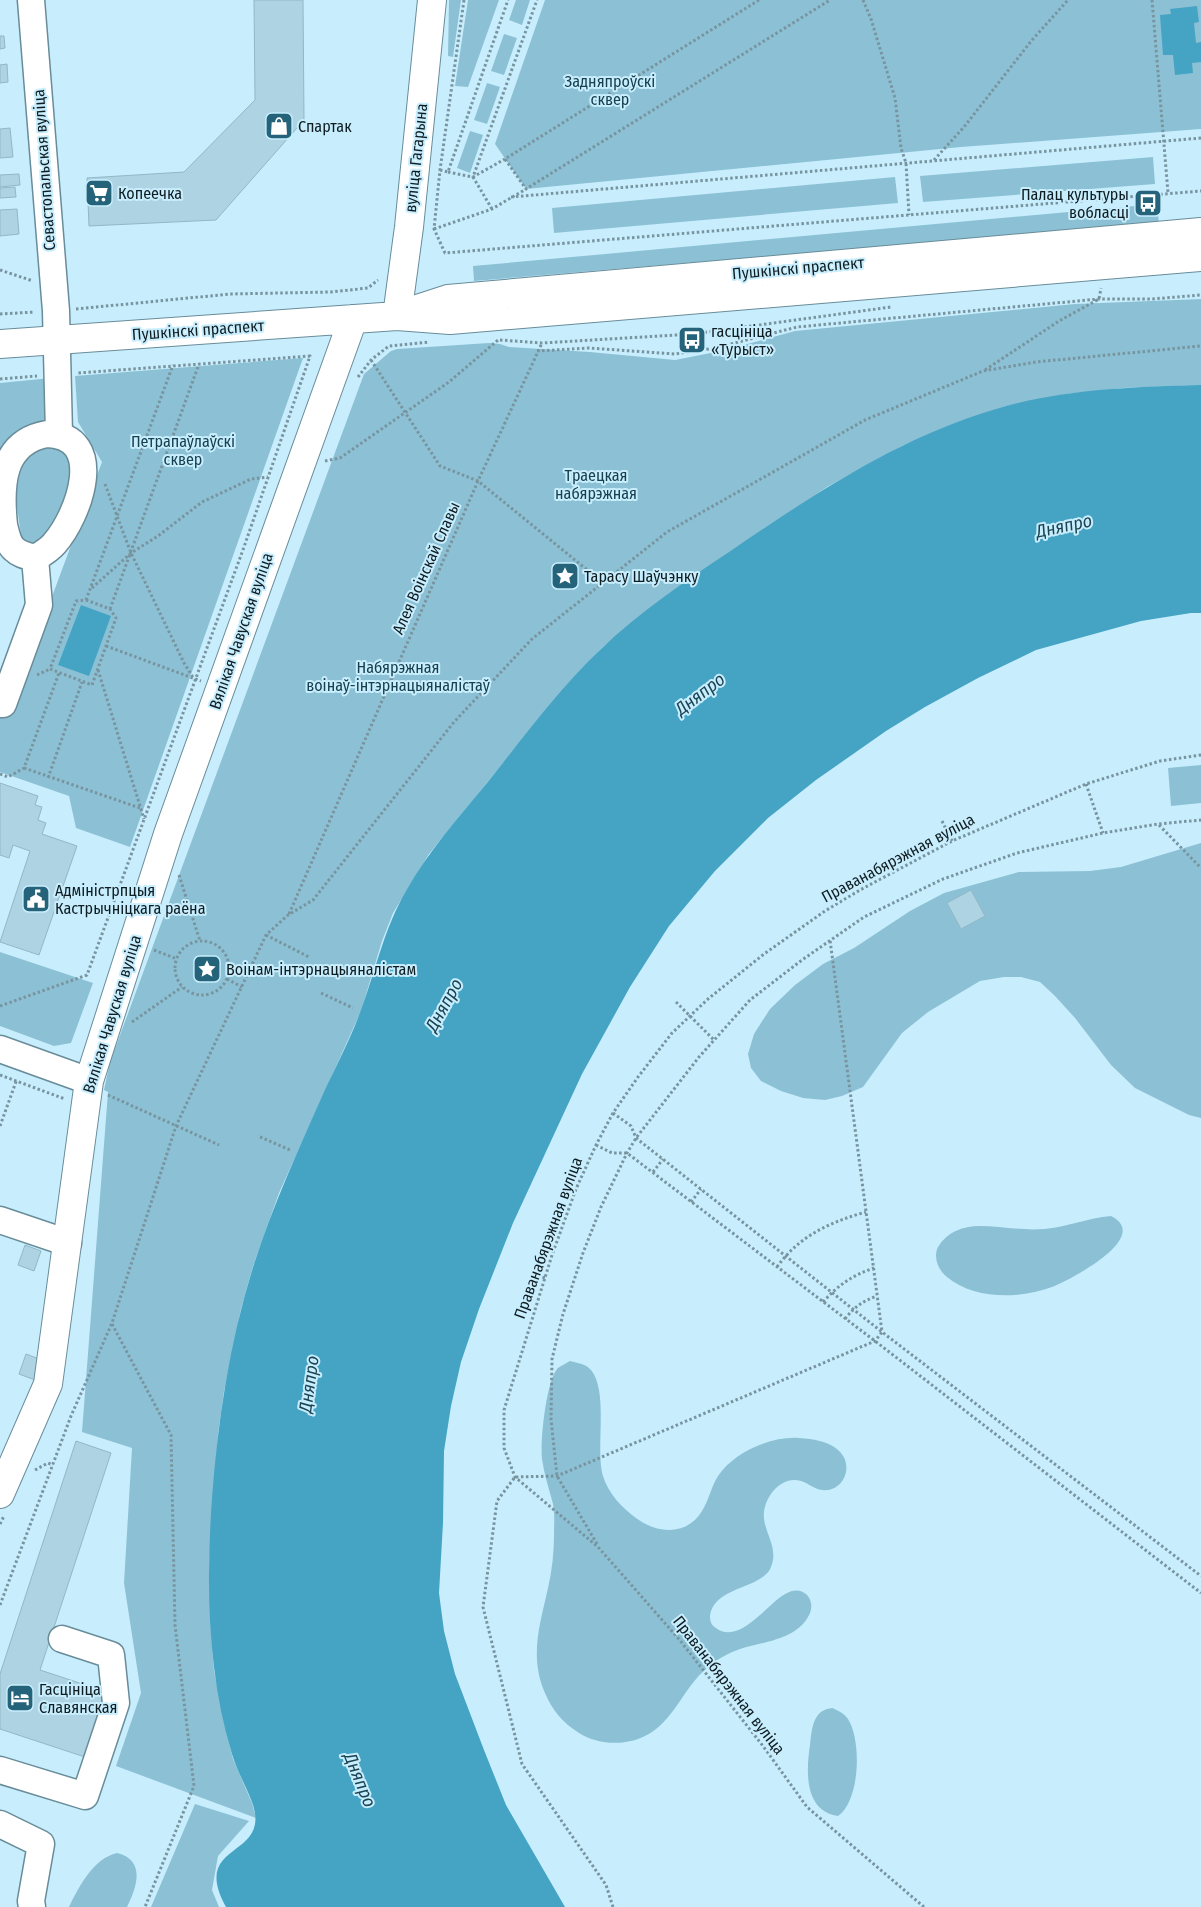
<svg xmlns="http://www.w3.org/2000/svg" width="1201" height="1907" font-family="'Fira Sans Condensed',sans-serif">
  <style>
    .green { fill: #8cc1d5 }
    .water { fill: #45a3c4 }
    .building { fill: #aed4e3; stroke: #92b7c5 }
    .lines { fill: none; stroke-linecap: round; stroke-linejoin: round }
    .minor-casing { stroke: #688c99; stroke-width: 29 }
    .major-casing { stroke: #688c99; stroke-width: 30 }
    .path { stroke: #78949f; stroke-width: 3; stroke-dasharray: 2.5 2.5; stroke-linecap: butt }
    .minor { stroke: #fff; stroke-width: 26 }
    .major { stroke: #fff; stroke-width: 28 }
    .labels { text-anchor: middle; dominant-baseline: central; stroke-width: 4; stroke-linejoin: round; paint-order: stroke }
    .park-label { font-size: 16px; fill: #16404e; stroke: #c8eefe }
    .poi-label { font-size: 16px; fill: #0f1d22; stroke: #c8eefe; text-anchor: start }
    .street-label { font-size: 16px; fill: #0f1d22; stroke: #c8eefe }
    .water-label { font-size: 18px; font-style: italic; fill: #1b4453; stroke: #c8eefe }
  </style>
  <rect width="100%" height="100%" fill="#c8eefe"/>
  <path class="green" d="M449,0H461L453,57L448,56Z
    M468,0H499L468,87L455,86Z
    M516,0H530L522,25L509,20Z
    M545,0H1201V129L961,147L526,189L495,144Z
    M504,34L517,38L504,75L491,71Z
    M487,83L500,87L487,124L474,120Z
    M470,131L483,135L470,173L457,168Z
    M1153,157L1155,184L923,202L920,176Z
    M895,177L898,203L554,233L552,208Z
    M1157,204L1159,223L474,281L473,266Z
    M1201,299V385L1123,388L1066,394L1003,407L902,446L827,487L682,584L603,647L565,687L429,854L393,913L382,941L361,1011L279,1193L253,1266L241,1309L224,1391L218,1434L209,1561L211,1633L214,1671L227,1735L233,1759L252,1803L256,1818L116,1766L141,1693L124,1583L132,1448L82,1432L108,1092L104,1090L113,1048L116,1046L364,374L391,351L397,349L489,343L500,344L509,347L590,352L675,360L726,350L795,331L1075,304Z
    M303,358L130,847L76,828L69,796L0,772V718L8,715L102,462L78,422L75,376Z
    M51,378L52,416L43,422L24,429L0,455V383Z
    M56,447L72,458L74,484L40,551L25,544L21,535C18,509 6,464 33,449C39,446 50,447 56,447Z
    M1201,765V803L1171,806L1168,768Z
    M1201,843V1118L1189,1115L1135,1088L1111,1065L1075,1018L1055,996L1040,982L1021,977H1004L980,981L928,1012L902,1033L863,1087L842,1096L825,1100L803,1098L781,1091L761,1081L751,1068L748,1054L754,1034L770,1009L795,985L823,964L854,948L910,911L944,893L1019,872L1090,871L1121,867Z
    M0,952L93,983L71,1043L54,1046L0,1026Z
    M1111,1216C1153,1237 1070,1280 1052,1287C1020,1299 974,1300 947,1277C938,1270 933,1257 938,1247C947,1232 962,1226 980,1226C1001,1226 1023,1231 1044,1229C1067,1227 1088,1218 1111,1216Z
    M570,1361C578,1363 586,1364 591,1370C609,1392 595,1449 603,1476C608,1493 622,1508 636,1518C657,1534 687,1536 702,1511C709,1500 711,1487 718,1476C734,1452 771,1436 799,1438C813,1439 831,1441 841,1453C854,1468 842,1493 822,1490C814,1489 808,1483 801,1481C782,1475 766,1495 764,1512C762,1530 778,1545 772,1564C770,1570 769,1572 764,1576C748,1589 713,1591 710,1616C710,1621 711,1625 716,1628C740,1646 769,1601 787,1593C804,1584 818,1601 808,1617C795,1640 762,1642 740,1649C728,1653 716,1660 707,1668C683,1688 674,1722 645,1736C626,1746 597,1745 579,1733C563,1723 552,1710 545,1693C529,1657 540,1624 548,1588C552,1570 554,1553 554,1535C554,1525 555,1514 553,1504C549,1489 544,1474 542,1459C540,1441 546,1383 557,1369C559,1367 568,1362 570,1361Z
    M832,1708C839,1711 844,1713 848,1719C862,1741 860,1801 838,1816C804,1811 806,1771 810,1745C811,1735 812,1722 818,1715C822,1710 827,1709 832,1708Z
    M195,1804L249,1821L218,1856L212,1890L219,1907H151Z
    M117,1853C146,1860 137,1887 127,1907H69C79,1886 94,1858 117,1853Z"/>
  <path class="water" d="M1197,6L1199,22L1194,23L1196,43L1201,42V62L1192,63L1193,73L1175,75L1173,55H1163L1160,15L1171,14L1170,9Z
    M1201,385V613H1191L1141,621L1036,650L978,678L925,707L886,731L816,780L768,818L715,871L669,926L630,987L582,1074L513,1223L479,1309L461,1362L451,1406L444,1451L443,1523L439,1593L444,1631L455,1674L484,1750L506,1805L565,1907H226C189,1840 273,1860 252,1802C246,1786 237,1771 232,1754C207,1671 206,1584 212,1498C218,1418 230,1340 254,1264C273,1205 299,1148 324,1092C337,1064 352,1036 362,1007C377,966 384,929 406,891C428,852 458,818 487,783C523,738 558,690 600,650C640,611 687,580 732,550C814,494 900,437 996,409C1062,389 1133,387 1201,385Z
    M81,605L111,616L89,676L58,665Z"/>
  <path class="building" d="M254,0H303L304,120L216,220L89,226L87,178L184,172L255,100Z
    M0,36H4L5,48L0,49Z
    M7,64L8,82L0,83V65Z
    M10,128L13,157L0,158V129Z
    M19,174L20,185L0,187V175Z
    M15,187L16,197L0,198V188Z
    M17,209L19,234L0,236V210Z
    M0,783L38,796L35,805L42,807L38,820L46,823L42,834L77,846L39,955L0,942L30,851L13,845L9,858L0,855Z
    M971,890L985,916L961,929L947,903Z
    M202,955L219,964L211,981L194,972Z
    M25,1245L41,1251L34,1271L18,1265Z
    M26,1354L42,1360L35,1380L19,1374Z
    M76,1441L111,1453L40,1670L113,1694L91,1759L0,1729V1674Z"/>
  <g class="lines">
    <defs>
      <path id="minor" d="M31,0L56,311L59,434
        M47,434C108,436 79,516 54,544C49,550 42,554 35,558C28,556 20,555 14,549C8,544 6,533 4,525C0,486 1,442 47,434Z
        M0,704H3L39,605L35,558
        M0,1049L89,1081
        M0,1220L68,1243
        M0,1770L85,1796L116,1703L111,1655L62,1639
        M0,1824L41,1844L31,1901L32,1907"/>
      <path id="major" d="M408,312L448,299L1201,232
        M397,316L409,227L432,0
        M0,344L397,316L450,320L1201,257
        M0,1494L48,1384L89,1081L168,834L353,319"/>
    </defs>
    <use href="#minor" class="minor-casing"/>
    <use href="#major" class="major-casing"/>
    <path class="path" d="M464,0L440,170L434,229L445,253L1201,191
      M759,0L505,159L526,189L830,0
      M863,0L871,19L895,98L901,148L906,163L909,215
      M1152,0L1168,193
      M934,160L964,127L1032,40L1068,0
      M440,170L448,172L508,0
      M448,172L473,177L505,159
      M511,197L1201,138
      M492,209L473,177L537,0
      M434,229L492,209L526,189
      M0,270L33,281
      M76,309L230,294L331,292L368,288L378,280
      M0,314L35,312
      M500,340L542,343L693,334L891,307
      M537,351L589,348L675,354L715,348L797,327L1099,299H1152L1201,295
      M371,360L440,466L478,481L602,582
      M985,370L1059,321L1099,299L1101,288
      M358,377L371,360L389,346L429,342
      M0,379L37,376
      M325,461L340,458L449,382L498,340
      M105,484L131,553L184,663L194,679
      M92,588L131,553L158,536L202,502L251,479L268,477
      M86,600L173,365
      M86,600L110,609L116,618L92,685L50,669L76,601Z
      M110,609L199,364
      M106,646L201,681
      M98,670L144,819
      M37,675L50,669
      M24,768L140,808
      M0,774L8,777L24,768L59,673
      M48,778L82,682
      M1086,784L1103,833
      M942,821L952,841
      M1159,825L1201,868
      M179,875L200,941
      M289,914L478,481L542,343
      M266,935L309,957
      M175 968a27 27 0 1 1 54 0a27 27 0 1 1-54 0Z
      M154,950L177,959
      M227,979L242,987
      M321,993L353,1008
      M676,1002L714,1040
      M0,1006L87,975L244,547L310,356L78,373
      M132,1022L182,987
      M0,1075L65,1099
      M108,1095L219,1145
      M613,1113L631,1126L636,1138L882,1332L1201,1576
      M0,1126L17,1079
      M260,1137L290,1150
      M596,1145L612,1153H627L875,1341L1201,1593
      M653,1172L663,1159
      M691,1202L701,1189
      M777,1267C799,1236 830,1222 866,1212
      M533,1274L545,1278
      M823,1302C838,1285 853,1275 874,1268
      M845,1319C854,1307 863,1301 877,1296
      M112,1324L171,1435L175,1625L194,1786L145,1907
      M35,1470L48,1463L53,1465
      M0,1524L4,1516
      M597,1544L557,1476L551,1419L552,1359L563,1314L583,1253L601,1207L627,1153L636,1138L699,1057L750,1000L802,960L864,917L943,879L1017,853L1103,833L1158,824L1201,820
      M0,1605L71,1416L112,1323L176,1126L266,935L288,915L313,900L454,722L532,639L667,532L865,420L983,371L1036,362L1201,346
      M613,1907L606,1885L522,1764L483,1607L497,1501L515,1477L557,1476L875,1341L882,1332L830,940
      M924,1907L807,1807L763,1746L678,1638L598,1547L515,1477L504,1448V1410L552,1255L576,1189L596,1145L613,1113L638,1077L672,1033L708,999L764,954L825,911L860,890L952,841L1086,784L1160,761L1201,755"/>
    <use href="#minor" class="minor"/>
    <use href="#major" class="major"/>
  </g>
  <defs>
    <symbol id="shop-square" viewBox="-11 -11 22 22"><rect x="-9" y="-9" width="18" height="18" rx="4" fill="#246379" stroke="#c8eefe"/><path d="M-5-2.5h2.3a2.7 3.5 0 0 1 5.4 0H5L5.5 6h-11ZM-1.5-2.5h3a1.5 2.3 0 0 0-3 0Z" fill="#fff"/></symbol>
    <symbol id="supermarket-square" viewBox="-11 -11 22 22"><rect x="-9" y="-9" width="18" height="18" rx="4" fill="#246379" stroke="#c8eefe"/><path d="M-6-5.5h2.5l.6 2H6L4.5 2H-2.5L-4.4-4H-6ZM-1.5 3.2a1.3 1.3 0 1 0 .1 0ZM3 3.2a1.3 1.3 0 1 0 .1 0Z" fill="#fff"/></symbol>
    <symbol id="bus-square" viewBox="-11 -11 22 22"><rect x="-9" y="-9" width="18" height="18" rx="4" fill="#246379" stroke="#c8eefe"/><path d="M-5-6H5V4H4V6H2V4H-2V6H-4V4H-5ZM-3.5-4V0h7V-4ZM-3.5 1.2v1.5H-2V1.2ZM2 1.2v1.5H3.5V1.2Z" fill="#fff"/></symbol>
    <symbol id="sight-square" viewBox="-11 -11 22 22"><rect x="-9" y="-9" width="18" height="18" rx="4" fill="#246379" stroke="#c8eefe"/><path d="M0-6L1.8-2.2L6-1.7L2.9 1.2L3.7 5.4L0 3.3L-3.7 5.4L-2.9 1.2L-6-1.7L-1.8-2.2Z" fill="#fff"/></symbol>
    <symbol id="civic-square" viewBox="-11 -11 22 22"><rect x="-9" y="-9" width="18" height="18" rx="4" fill="#246379" stroke="#c8eefe"/><path d="M-.6-6.5H3V-4.5H.6V-3L4-1V1h2V6H-6V1h2V-1L-.6-3ZM-1.2 2.5V6h2.4V2.5Z" fill="#fff"/></symbol>
    <symbol id="hotel-square" viewBox="-11 -11 22 22"><rect x="-9" y="-9" width="18" height="18" rx="4" fill="#246379" stroke="#c8eefe"/><path d="M-6-4.5h1.5V1H6V5H4.5V3h-9V5H-6ZM-4 0a1.8 1.8 0 1 1 3.6 0ZM.5 0V-2.5h3Q6-2.5 6 0Z" fill="#fff"/></symbol>
  </defs>
  <g fill-rule="evenodd">
    <use href="#shop-square" x="263" y="110" width="32" height="32"/>
    <use href="#supermarket-square" x="83" y="177" width="32" height="32"/>
    <use href="#bus-square" x="1132" y="187" width="32" height="32"/>
    <use href="#bus-square" x="676" y="324" width="32" height="32"/>
    <use href="#sight-square" x="549" y="560" width="32" height="32"/>
    <use href="#civic-square" x="20" y="883" width="32" height="32"/>
    <use href="#sight-square" x="191" y="953" width="32" height="32"/>
    <use href="#hotel-square" x="4" y="1682" width="32" height="32"/>
  </g>
  <g class="labels">
    <g class="park-label">
      <text x="610" y="81">Задняпроўскі<tspan x="610" dy="18">сквер</tspan></text>
      <text x="183" y="441">Петрапаўлаўскі<tspan x="183" dy="18">сквер</tspan></text>
      <text x="596" y="475">Траецкая<tspan x="596" dy="18">набярэжная</tspan></text>
      <text x="398" y="667">Набярэжная<tspan x="398" dy="18">воінаў-інтэрнацыяналістаў</tspan></text>
    </g>
    <g class="poi-label">
      <text x="298" y="126">Спартак</text>
      <text x="118" y="193">Копеечка</text>
      <text x="1129" y="194" text-anchor="end">Палац культуры<tspan x="1129" dy="18">вобласці</tspan></text>
      <text x="711" y="331">гасцініца<tspan x="711" dy="18">«Турыст»</tspan></text>
      <text x="584" y="576">Тарасу Шаўчэнку</text>
      <text x="55" y="890">Адміністрпцыя<tspan x="55" dy="18">Кастрычніцкага раёна</tspan></text>
      <text x="226" y="969">Воінам-інтэрнацыяналістам</text>
      <text x="39" y="1689">Гасцініца<tspan x="39" dy="18">Славянская</tspan></text>
    </g>
    <g class="street-label">
      <text transform="translate(416 158) rotate(-84)">вуліца Гагарына</text>
      <text transform="translate(44 170) rotate(-94)">Севастопальская вуліца</text>
      <text transform="translate(798 268) rotate(-5)">Пушкінскі праспект</text>
      <text transform="translate(198 330) rotate(-4)">Пушкінскі праспект</text>
      <text transform="translate(426 568) rotate(-66)">Алея Воінскай Славы</text>
      <text transform="translate(241 631) rotate(-71)">Вялікая Чавуская вуліца</text>
      <text transform="translate(898 858) rotate(-28)">Праванабярэжная вуліца</text>
      <text transform="translate(112 1014) rotate(-73)">Вялікая Чавуская вуліца</text>
      <text transform="translate(548 1238) rotate(-70)">Праванабярэжная вуліца</text>
      <text transform="translate(729 1685) rotate(52)">Праванабярэжная вуліца</text>
    </g>
    <g class="water-label">
      <text transform="translate(1064 526) rotate(-12)">Дняпро</text>
      <text transform="translate(700 694) rotate(-37)">Дняпро</text>
      <text transform="translate(444 1005) rotate(-61)">Дняпро</text>
      <text transform="translate(309 1384) rotate(-82)">Дняпро</text>
      <text transform="translate(360 1780) rotate(68)">Дняпро</text>
    </g>
  </g>
</svg>
